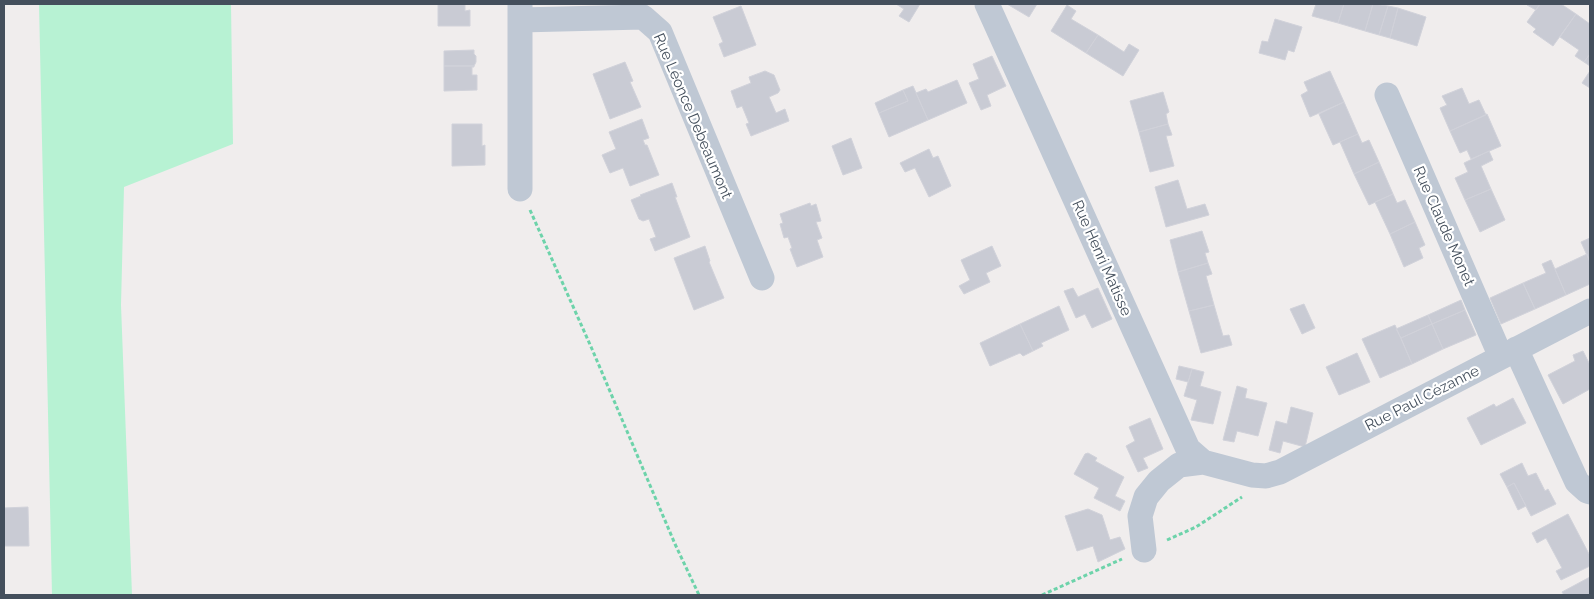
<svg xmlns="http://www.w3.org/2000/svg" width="1594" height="599" font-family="Raleway,sans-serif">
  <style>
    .green { fill: #b7f2d3 }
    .building { fill: #c9cbd4; stroke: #d1d2da }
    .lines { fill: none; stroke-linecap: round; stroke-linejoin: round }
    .path { stroke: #6dd3aa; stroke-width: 3; stroke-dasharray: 4 2.5; stroke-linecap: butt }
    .minor { stroke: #bfc8d4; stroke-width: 25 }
    .labels { text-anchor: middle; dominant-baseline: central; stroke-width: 4.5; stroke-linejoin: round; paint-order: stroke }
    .street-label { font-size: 15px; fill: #444f5c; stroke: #fff }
  </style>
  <rect width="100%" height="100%" fill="#f0eded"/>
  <path class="green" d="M39,4H231L233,144L124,187L121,305L132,595H52Z"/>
  <path class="building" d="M438,4H465V11L470,10V26H438Z
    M896,4H920L909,22L899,16L904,9Z
    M1007,4H1037L1029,17Z
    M1316,4H1344L1338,23L1312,16Z
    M1344,4H1373L1365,31L1338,23Z
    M1373,4L1388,6L1379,35L1365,31Z
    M1528,4H1540L1536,10L1527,5Z
    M1540,4H1561L1576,14L1553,46L1533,32L1536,29L1527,22Z
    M1067,5L1076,11L1071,19L1098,35L1086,53L1051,31Z
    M741,6L756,45L724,57L719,44L723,42L713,17Z
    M1388,6L1398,8L1390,38L1379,35Z
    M1398,8L1426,17L1417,46L1390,38Z
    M1576,14L1590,24V54L1584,62L1575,56L1579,50L1560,37Z
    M1275,19L1302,27L1294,52L1288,50L1285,60L1259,53L1262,41L1268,42Z
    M1098,35L1124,52L1129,44L1139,50L1123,76L1086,53Z
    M474,50V54L476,56V62L474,66H444V51Z
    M1590,54V66L1584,62Z
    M992,56L1006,86L987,95L991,106L981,110L969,83L979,79L973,64Z
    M625,62L633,81L630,82L641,107L610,119L593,74Z
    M444,66H474V67H472V75H477V90L444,91Z
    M765,71L774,75L780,90L778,93L769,97L776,113L785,109L789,121L751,136L746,124L749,123L742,106L737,108L731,91L751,83L749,77Z
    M1330,71L1344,102L1310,117L1301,95L1308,91L1304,82Z
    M1590,71V88L1582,83Z
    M957,80L967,103L928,120L916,93L926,89L928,92Z
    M913,86L928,120L889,137L879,113L908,101L903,90Z
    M1462,88L1469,104L1479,100L1486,115L1450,131L1440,108L1447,105L1442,96Z
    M903,90L908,101L879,113L875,103Z
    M1163,92L1169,112L1166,114L1168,124L1139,132L1130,101Z
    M1344,102L1358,134L1333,145L1319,114Z
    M1487,114L1501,146L1471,159L1467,150L1460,153L1450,131Z
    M642,119L649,138L643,140L645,145H647L659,175L630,186L623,168L610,173L602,155L616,149L609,132Z
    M452,124H482V146L485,145V165L452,166Z
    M1168,124L1172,135L1166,136L1174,166L1150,172L1139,132Z
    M1358,134L1362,143L1369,140L1379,162L1354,174L1340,142Z
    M851,138L862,168L843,175L832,146Z
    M929,149L933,158L938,156L951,186L929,197L915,168L905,172L900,163Z
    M1489,151L1493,160L1481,166L1491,189L1465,200L1455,178L1468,172L1464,163Z
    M1379,162L1393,194L1369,205L1354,174Z
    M1178,180L1187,209L1205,204L1209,215L1166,227L1155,187Z
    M672,183L677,197H675L690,237L655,251L650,239L656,237L649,219L643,221L639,219L631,200L641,196L640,195Z
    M1491,189L1505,220L1480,232L1465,200Z
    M1393,194L1397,203L1405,200L1415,222L1390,234L1375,202Z
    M810,203L811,206L816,204L821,221L816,222L822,238L817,240L823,257L797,267L790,249L792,248L788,237L784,238L780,224L783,223L780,214Z
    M1415,222L1425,245L1419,248L1423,258L1404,267L1390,234Z
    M1202,231L1209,252L1205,253L1208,263L1178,272L1170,240Z
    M1590,238V262L1581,242Z
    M705,246L710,261L709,262L724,298L694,310L674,258Z
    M992,246L1001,266L986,273L990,282L964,294L959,286L970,280L961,260Z
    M1587,254L1590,262V284L1566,295L1555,269Z
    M1551,260L1566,295L1535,309L1523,283L1546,273L1542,264Z
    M1208,263L1212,274L1206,276L1214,305L1189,311L1178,272Z
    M1523,283L1535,309L1501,324L1490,298Z
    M1073,288L1078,297L1098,288L1112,319L1092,328L1085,314L1076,318L1064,291Z
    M1461,300L1465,310L1432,324L1428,315Z
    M1304,304L1315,328L1302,334L1290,309Z
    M1214,305L1223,336L1229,335L1232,345L1201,353L1189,311Z
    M1059,306L1069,330L1041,343L1043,346L1033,351L1020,324Z
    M1465,310L1476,335L1443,349L1432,324Z
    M1428,315L1432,324L1401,338L1396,329Z
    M1020,324L1033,351L1023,356L1020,353L990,366L980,343Z
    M1432,324L1443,349L1412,364L1401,338Z
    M1395,325L1412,364L1380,378L1362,339Z
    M1583,351L1590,365V389L1563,404L1548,375L1575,361L1573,355Z
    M1357,353L1370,382L1339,395L1326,367Z
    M1179,366L1192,369L1188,382L1176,379Z
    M1192,369L1204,372L1200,386L1221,392L1213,424L1191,420L1197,400L1184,396Z
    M1237,386L1247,389L1245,398L1267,403L1258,436L1237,431L1234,442L1223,440Z
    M1513,398L1526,423L1481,445L1467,418L1494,404L1496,407Z
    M1291,407L1313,413L1305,447L1283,441L1280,453L1269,450L1276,421L1287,424Z
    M1150,418L1163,449L1143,458L1148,468L1138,472L1126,446L1135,441L1129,427Z
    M1088,453L1097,458L1095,461L1124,477L1115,496L1125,501L1120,511L1094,498L1099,488L1074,474L1085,454Z
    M1522,463L1528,476L1536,473L1545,491L1548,489L1556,504L1531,516L1514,483L1507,487L1500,474Z
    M1514,483L1526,506L1518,510L1507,487Z
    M28,507L29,546H4V508Z
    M1088,509L1102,515L1110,540L1120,537L1125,549L1098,562L1093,546L1077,551L1065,516Z
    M1568,514L1589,554H1590V566L1561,580L1556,571L1562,568L1546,538L1537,543L1532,533Z
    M1590,577V595H1564L1562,592Z"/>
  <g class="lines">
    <path class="path" d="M530,210L592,349L675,544L699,595
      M1167,540L1196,527L1242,497
      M1042,595L1122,559"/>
    <path class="minor" d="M520,4V189
      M987,4L1188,449L1203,462L1252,475L1266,476L1280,472L1590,311
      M520,20L643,17L660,32L762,278
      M1387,95L1501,357
      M1516,349L1577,482L1587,491L1590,492
      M1144,550L1140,516L1146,497L1159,481L1179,465L1203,462"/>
  </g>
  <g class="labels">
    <g class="street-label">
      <text transform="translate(693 116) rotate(67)">Rue Léonce Debeaumont</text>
      <text transform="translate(1444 226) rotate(66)">Rue Claude Monet</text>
      <text transform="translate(1102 258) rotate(66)">Rue Henri Matisse</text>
      <text transform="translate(1422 398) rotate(-27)">Rue Paul Cézanne</text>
    </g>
  </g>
  <rect width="1594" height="599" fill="none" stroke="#444f5c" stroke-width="10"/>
</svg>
